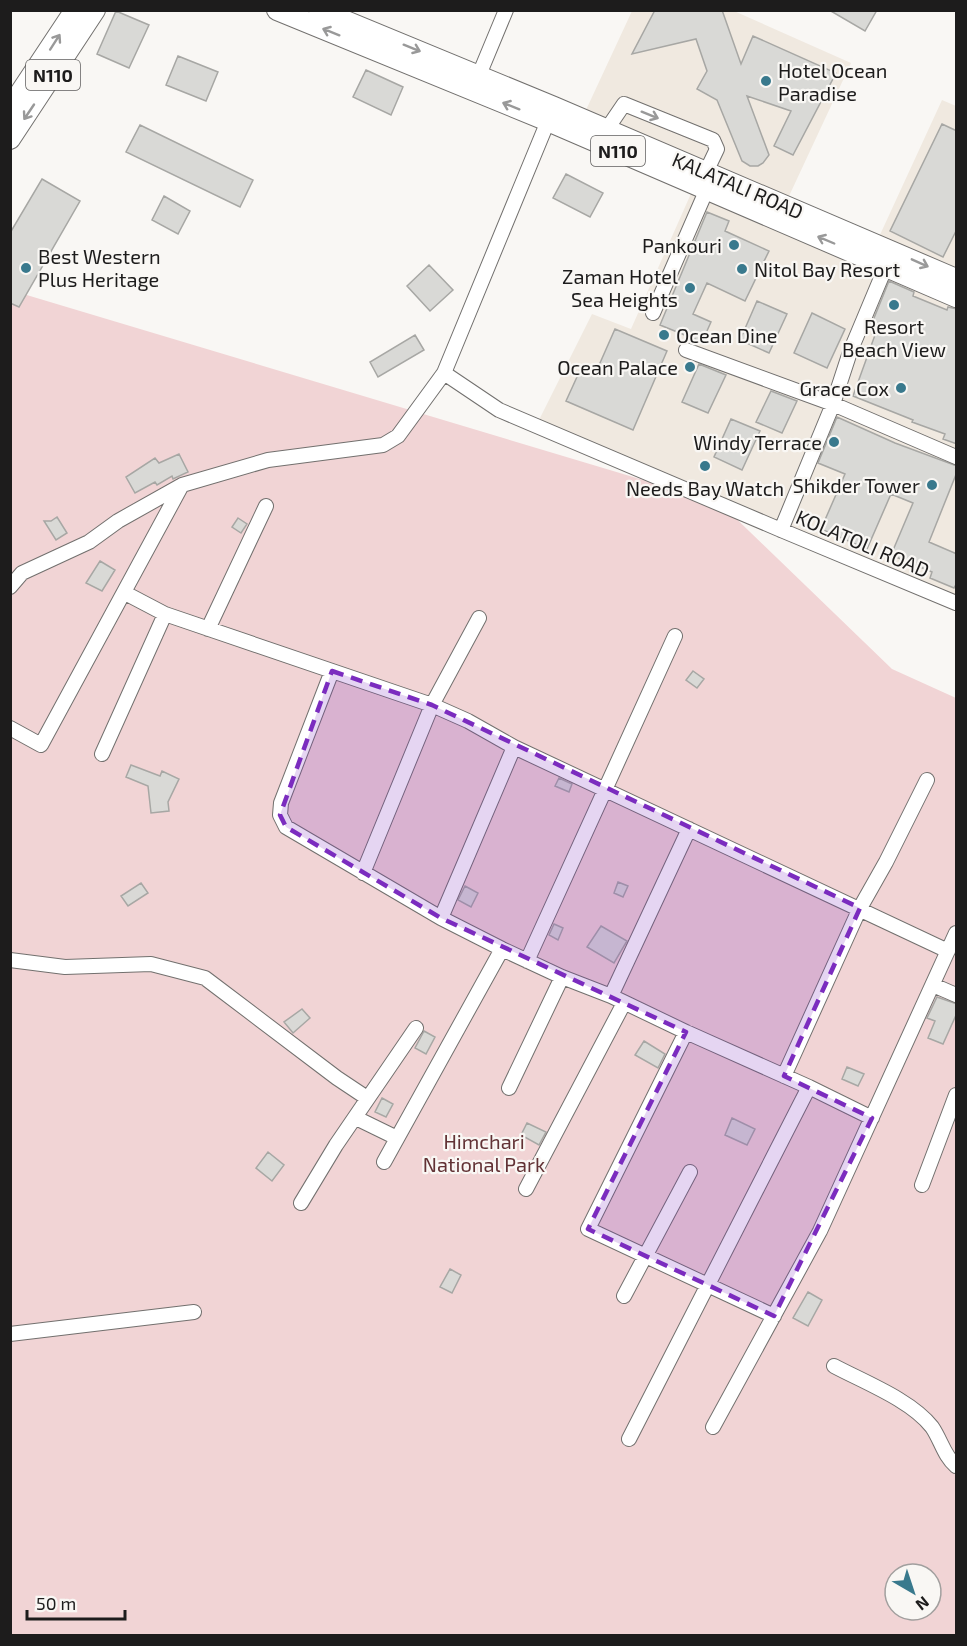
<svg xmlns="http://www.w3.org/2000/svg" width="967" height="1646" font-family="'Exo 2',sans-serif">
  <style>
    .built { fill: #f0e9e0 }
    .green { fill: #f1d4d5; fill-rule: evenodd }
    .building { fill: #d9d9d6; stroke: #a7a7a4; stroke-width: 1.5 }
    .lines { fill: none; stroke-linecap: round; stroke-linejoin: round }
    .minor-casing { stroke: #72706e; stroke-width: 16 }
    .highway-casing { stroke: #72706e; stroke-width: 22 }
    .minor { stroke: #fff; stroke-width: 14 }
    .highway { stroke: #fff; stroke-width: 20 }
    .oneway { stroke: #999 }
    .marked { fill: #7b2cbf; fill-opacity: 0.2; stroke: #7b2cbf; stroke-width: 4.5; stroke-dasharray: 12 8; stroke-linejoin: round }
    .poi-dot { fill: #39798d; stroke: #f9f7f4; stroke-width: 2 }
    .labels { text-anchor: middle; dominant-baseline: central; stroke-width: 4.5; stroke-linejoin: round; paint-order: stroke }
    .shield { fill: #f9f7f4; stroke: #5f5e5d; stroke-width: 1.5 }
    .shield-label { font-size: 18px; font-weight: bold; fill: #1d1c1c }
    .poi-label { font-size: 20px; fill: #1d1c1c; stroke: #f9f7f4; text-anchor: end }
    .street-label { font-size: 20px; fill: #1d1c1c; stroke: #f9f7f4 }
    .park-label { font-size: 20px; fill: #623235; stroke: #f9f7f4 }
  </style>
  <rect width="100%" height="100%" fill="#f9f7f4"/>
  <path class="built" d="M632,11H734L851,63L783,209L873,250L942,100L956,106V607L536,426L592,314L631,329L697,180L579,125Z"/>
  <path class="green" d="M10,290L720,503L892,669L956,698V1635H11ZM895,1574H931V1610H895Z"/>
  <path class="building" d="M655,10H722L741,64L753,36L836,73L793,155L774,146L791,111L747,96L769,155L763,163L758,166H750L742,161L717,100L697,89L707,71L696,39L632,54Z
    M829,10H877L865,31Z
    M116,11L149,25L129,68L97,54Z
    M178,56L218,72L206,101L166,85Z
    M366,70L403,87L391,115L353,97Z
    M942,124L957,131V229L943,257L890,231Z
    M140,125L253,180L240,207L126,152Z
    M566,174L603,193L590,217L553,198Z
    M42,179L80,201L19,307L10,303V233Z
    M164,196L190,211L178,234L152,220Z
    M707,212L729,221L725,231L769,251L745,301L707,283L693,314L711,322L702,342L660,325Z
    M429,265L453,290L430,311L407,286Z
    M889,281L914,292L913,296L947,310L948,307L957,309V444L943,439L945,434L912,422L913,420L853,396L875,335L872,334L876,325L872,323Z
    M757,301L787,314L769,353L740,340Z
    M812,313L845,329L827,368L794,353Z
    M615,329L667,351L633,430L566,401L582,366L596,372Z
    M415,335L424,350L378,377L370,362Z
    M699,364L726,375L708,413L682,402Z
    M771,391L797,401L782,433L756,422Z
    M837,417L895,443L957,466V472L929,542L957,554V583L954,588L930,578L932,572L891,555L913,503L891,494L867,549L821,529L845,474L818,463Z
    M731,419L760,431L742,470L714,457Z
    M179,454L188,472L173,479L172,476L157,485L155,482L135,493L126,477L155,458L159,463Z
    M57,517L67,533L56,540L44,521H51Z
    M238,518L247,524L241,533L232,527Z
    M100,561L115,570L102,591L86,583Z
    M693,671L704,679L697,688L686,680Z
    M131,765L160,776L162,771L179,779L168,802L169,811L151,813L148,786L126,777Z
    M559,778L572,784L569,792L555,786Z
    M618,882L628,886L623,897L614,893Z
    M141,883L148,893L128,906L121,896Z
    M465,886L478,893L471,907L458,900Z
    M554,924L563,928L558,940L549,935Z
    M601,926L627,941L614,963L587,947Z
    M937,997L957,1004V1013L943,1044L928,1038L935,1021L927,1018Z
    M302,1009L310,1018L293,1033L284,1022Z
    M424,1031L435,1037L426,1054L415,1048Z
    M644,1041L665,1054L658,1068L635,1055Z
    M847,1067L864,1074L858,1086L842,1079Z
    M382,1098L393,1104L386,1117L375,1112Z
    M732,1118L755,1129L747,1145L725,1135Z
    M527,1123L546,1132L539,1145L521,1135Z
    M268,1152L284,1165L272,1181L256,1168Z
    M450,1269L461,1275L452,1293L440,1287Z
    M808,1292L822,1300L808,1326L793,1318Z"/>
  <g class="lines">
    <defs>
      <path id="minor" d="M479,75L506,10
        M548,121L444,373L499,410L781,530L956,603
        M607,129L624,104L713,140L717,149L706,172
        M653,313L707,189
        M686,350L833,404L956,457
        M781,530L833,404L850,352L886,266
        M10,587L22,573L89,542L118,521L182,485L268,460L383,445L398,436L444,373
        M125,593L165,614L432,705L468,721L514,747L948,951
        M208,629L266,506
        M332,671L281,803L280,815L286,827L441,918L502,949L562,977L611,996L686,1032L809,1087L872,1118
        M10,728L41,745L182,485
        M102,754L165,614
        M363,873L432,705L479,618
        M441,918L514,747
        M10,960L65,967L151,964L205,978L337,1078L367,1098
        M527,961L675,636
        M933,985L956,995
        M611,996L689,829
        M686,1032L588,1229L774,1316
        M784,1076L860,908L886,862L927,780
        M509,1088L562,977
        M356,1118L397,1138
        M384,1162L502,949
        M922,1185L956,1095
        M526,1189L624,1003
        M301,1203L336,1145L416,1028
        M624,1296L690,1172
        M10,1334L194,1312
        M834,1366C864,1382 911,1400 932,1427C941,1440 944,1456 956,1466
        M713,1427L820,1231L956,933
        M629,1439L809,1087"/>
      <path id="highway" d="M277,10L548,121L956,297
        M319,10L554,107L956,279
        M10,108L75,10
        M10,139L95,10"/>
    </defs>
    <use href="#minor" class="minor-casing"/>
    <use href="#highway" class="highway-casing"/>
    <use href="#minor" class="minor"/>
    <use href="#highway" class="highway"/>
  </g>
  <defs><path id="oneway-shaft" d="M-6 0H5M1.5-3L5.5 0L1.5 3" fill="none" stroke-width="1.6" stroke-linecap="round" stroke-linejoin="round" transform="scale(1.5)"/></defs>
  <g class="oneway">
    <use href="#oneway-shaft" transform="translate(331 32) rotate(-158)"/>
    <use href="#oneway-shaft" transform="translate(55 42) rotate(-57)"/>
    <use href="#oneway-shaft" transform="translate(412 48) rotate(22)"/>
    <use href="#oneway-shaft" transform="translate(511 106) rotate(-158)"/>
    <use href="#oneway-shaft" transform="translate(29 112) rotate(124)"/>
    <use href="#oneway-shaft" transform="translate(650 115) rotate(22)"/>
    <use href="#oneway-shaft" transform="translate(826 240) rotate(-157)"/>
    <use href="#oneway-shaft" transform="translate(920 263) rotate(24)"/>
  </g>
  <path class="marked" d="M332,671L432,705L860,908L784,1076L872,1118L774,1316L588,1229L686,1032L441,918L286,827L280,815Z"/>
  <g class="poi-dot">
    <circle cx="766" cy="81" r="6"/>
    <circle cx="734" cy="245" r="6"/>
    <circle cx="26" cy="268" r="6"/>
    <circle cx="742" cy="269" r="6"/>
    <circle cx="690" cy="288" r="6"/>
    <circle cx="894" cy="305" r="6"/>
    <circle cx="664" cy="335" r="6"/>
    <circle cx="690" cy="367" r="6"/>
    <circle cx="901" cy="388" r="6"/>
    <circle cx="834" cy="442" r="6"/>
    <circle cx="705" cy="466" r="6"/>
    <circle cx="932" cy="485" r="6"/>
  </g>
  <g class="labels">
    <g class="shield">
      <rect x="26" y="60" width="54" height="30" rx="4.5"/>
      <rect x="591" y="136" width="54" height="30" rx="4.5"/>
    </g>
    <g class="shield-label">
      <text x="53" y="75">N110</text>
      <text x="618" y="151">N110</text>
    </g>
    <g class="poi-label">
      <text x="778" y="70" text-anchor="start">Hotel Ocean<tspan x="778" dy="23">Paradise</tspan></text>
      <text x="722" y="245">Pankouri</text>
      <text x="38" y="256" text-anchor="start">Best Western<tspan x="38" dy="23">Plus Heritage</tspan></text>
      <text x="754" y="269" text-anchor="start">Nitol Bay Resort</text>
      <text x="678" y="276">Zaman Hotel<tspan x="678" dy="23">Sea Heights</tspan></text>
      <text x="894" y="326" text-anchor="middle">Resort<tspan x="894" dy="23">Beach View</tspan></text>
      <text x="676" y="335" text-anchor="start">Ocean Dine</text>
      <text x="678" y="367">Ocean Palace</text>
      <text x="889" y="388">Grace Cox</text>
      <text x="822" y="442">Windy Terrace</text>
      <text x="920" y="485">Shikder Tower</text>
      <text x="705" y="488" text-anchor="middle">Needs Bay Watch</text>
    </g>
    <g class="street-label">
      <text transform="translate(738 185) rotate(23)">KALATALI ROAD</text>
      <text transform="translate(863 543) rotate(23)">KOLATOLI ROAD</text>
    </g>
    <g class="park-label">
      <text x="484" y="1141">Himchari<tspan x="484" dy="23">National Park</tspan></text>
    </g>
  </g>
  <rect width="967" height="1646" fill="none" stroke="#1d1c1c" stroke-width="24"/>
  <g transform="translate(913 1592) rotate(141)"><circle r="28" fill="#f9f7f4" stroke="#a19f9e" stroke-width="1.5"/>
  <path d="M0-4.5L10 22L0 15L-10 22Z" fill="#39798d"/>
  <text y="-9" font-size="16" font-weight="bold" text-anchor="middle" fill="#1d1c1c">N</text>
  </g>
  <path d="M27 1610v9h98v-9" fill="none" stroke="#1d1c1c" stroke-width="3"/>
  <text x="36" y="1610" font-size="18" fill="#1d1c1c" stroke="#f9f7f4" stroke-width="4.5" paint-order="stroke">50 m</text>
</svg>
